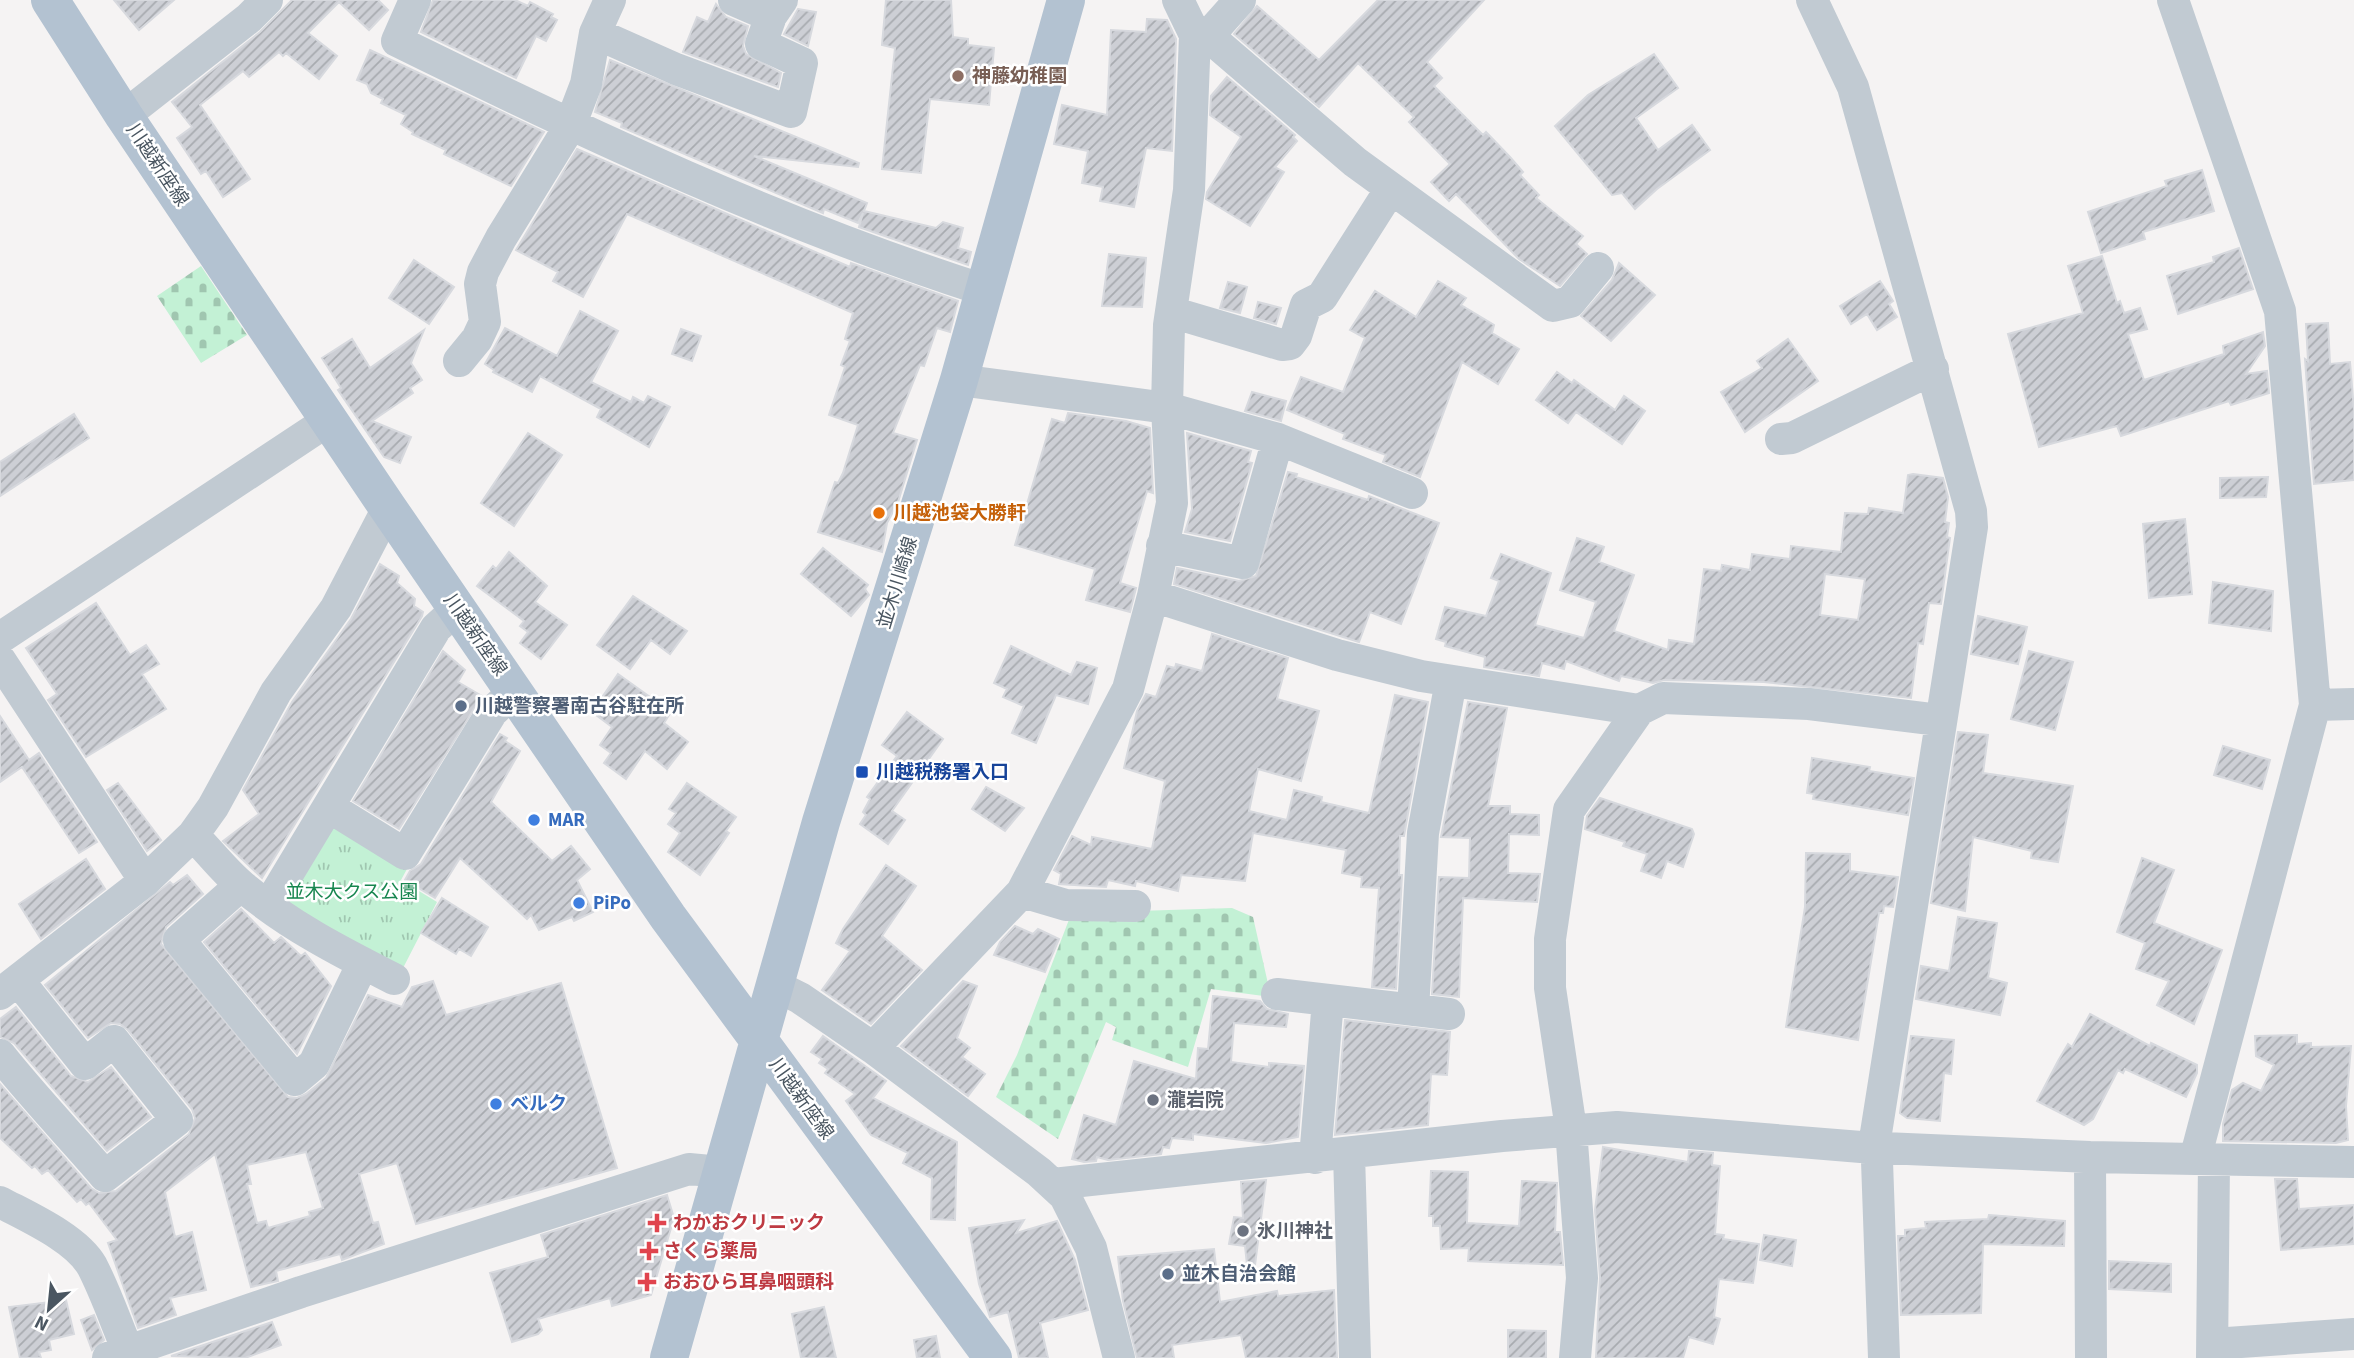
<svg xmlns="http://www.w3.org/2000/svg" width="2354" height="1358" font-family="'Source Sans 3','Noto Sans JP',sans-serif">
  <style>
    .cemetery { fill: url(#cemetery-stones) }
    .park { fill: url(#park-tufts) }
    .building { fill: url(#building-hatch); stroke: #d7d9de; stroke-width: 2; fill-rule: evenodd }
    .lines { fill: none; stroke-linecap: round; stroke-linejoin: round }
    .minor { stroke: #c1cad2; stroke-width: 32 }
    .major { stroke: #b3c2d1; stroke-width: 38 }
    .education-dot { fill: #8d6e63; stroke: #fff; stroke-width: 2.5 }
    .food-dot { fill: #e8710a; stroke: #fff; stroke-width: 2.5 }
    .service-dot { fill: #5c6f8a; stroke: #fff; stroke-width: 2.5 }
    .transit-dot { fill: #1a4fb4; stroke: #fff; stroke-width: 2.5 }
    .shop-dot { fill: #3f7fe0; stroke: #fff; stroke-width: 2.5 }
    .worship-dot { fill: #6b7280; stroke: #fff; stroke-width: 2.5 }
    .health-dot { fill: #e0444e; stroke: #fff; stroke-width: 2.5 }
    .labels { text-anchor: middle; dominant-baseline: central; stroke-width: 5; stroke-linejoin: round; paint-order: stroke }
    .education-label { font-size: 19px; font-weight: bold; fill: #785e54; stroke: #fff; text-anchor: start }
    .street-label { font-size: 19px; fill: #4a5661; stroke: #fff }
    .food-label { font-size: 19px; font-weight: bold; fill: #c56008; stroke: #fff; text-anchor: start }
    .service-label { font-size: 19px; font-weight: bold; fill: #4e5e75; stroke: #fff; text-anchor: start }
    .transit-label { font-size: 19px; font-weight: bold; fill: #164399; stroke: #fff; text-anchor: start }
    .shop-label { font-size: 19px; font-weight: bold; fill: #366cbe; stroke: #fff; text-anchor: start }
    .park-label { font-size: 19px; fill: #17864f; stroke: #fff }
    .worship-label { font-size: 19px; font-weight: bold; fill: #5b616d; stroke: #fff; text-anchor: start }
    .health-label { font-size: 19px; font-weight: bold; fill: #be3a42; stroke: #fff; text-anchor: start }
  </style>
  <defs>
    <pattern id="cemetery-stones" width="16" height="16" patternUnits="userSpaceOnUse" patternTransform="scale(1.75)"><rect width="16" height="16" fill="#c3f1d5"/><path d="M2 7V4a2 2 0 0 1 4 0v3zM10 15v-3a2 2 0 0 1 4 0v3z" fill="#a0c6b0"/></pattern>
    <pattern id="park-tufts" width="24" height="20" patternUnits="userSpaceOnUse" patternTransform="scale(1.75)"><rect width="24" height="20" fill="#c3f1d5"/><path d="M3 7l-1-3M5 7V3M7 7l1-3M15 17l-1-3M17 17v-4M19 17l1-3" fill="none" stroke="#a0c6b0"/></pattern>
    <pattern id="building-hatch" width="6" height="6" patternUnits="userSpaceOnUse" patternTransform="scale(1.75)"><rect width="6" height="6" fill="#cdcfd5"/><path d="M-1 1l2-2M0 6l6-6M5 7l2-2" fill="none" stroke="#a8abb0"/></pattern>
  </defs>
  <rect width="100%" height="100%" fill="#f5f3f3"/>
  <path class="cemetery" d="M201,266L247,335L201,363L157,296Z
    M1232,908L1253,917L1271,997L1211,989L1188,1067L1112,1040L1116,1027L1106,1022L1058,1139L996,1097L1017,1055L1070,917L1074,913Z"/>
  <path class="park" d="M337,825L407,869L401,880L437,902L402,970L287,904L322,826Z"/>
  <path class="building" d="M114,0H174L139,30Z
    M292,0H378L388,10L369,30L339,2L308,33L337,56L319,79L286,53L283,56L279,52L249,77L243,71L200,105L250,179L223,197L206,171L201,174L177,138L192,127L172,102L260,32Z
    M433,0H515L528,6L530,2L553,14L551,17L557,20L546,41L536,36L516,78L421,32Z
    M886,0H951L953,37L968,39V45L994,48L989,105L930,99L921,173L882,169L895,48L882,45Z
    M1378,0H1484L1427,62L1442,78L1434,86L1483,135L1486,132L1510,157L1523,172L1520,175L1539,195L1536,198L1583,236L1576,244L1587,254L1560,286L1519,259L1456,194L1449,201L1431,182L1450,164L1409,122L1414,117L1358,63L1319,107L1234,34L1257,6L1319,60Z
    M716,4L726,17L748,26L743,46L746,54L781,73L778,87L683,52L697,17L708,22Z
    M798,9L816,12L808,46L784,34Z
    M1147,19L1167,20L1176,39L1172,151L1146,148L1134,207L1100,201L1103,187L1082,183L1088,151L1054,144L1062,105L1107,115L1111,30L1146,32Z
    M370,50L544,132L511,186L444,154L446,150L412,134L413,132L401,124L406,115L381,103L383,99L371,93L367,84L357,80Z
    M1654,54L1678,88L1636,118L1658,150L1692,125L1710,150L1657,189L1635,209L1622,193L1612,195L1555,126L1588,95Z
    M610,60L859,163L858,167L754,156L867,203L864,211L936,228L943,222L963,228L958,248L971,252L968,265L859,227L863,213L858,223L824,209L823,213L621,127L622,123L595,112Z
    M1227,77L1295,135L1293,137L1297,141L1275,167L1284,172L1250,226L1206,199L1207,192L1241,137L1210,115L1211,96Z
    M577,149L850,267L851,263L958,301L950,332L937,328L924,366L920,365L893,433L917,440L898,502L887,523L882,552L818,532L835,482L838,483L843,473L858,425L829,415L845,367L841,365L850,341L845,339L853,313L627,214L583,297L553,281L558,272L516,250Z
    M2202,170L2214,211L2143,232L2145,239L2101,253L2088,212L2167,186L2165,181Z
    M2239,248L2253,289L2178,314L2167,276L2214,262L2213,257Z
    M1109,254L1146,258L1142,307L1102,306Z
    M2102,256L2117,303L2120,301L2124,313L2140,308L2147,329L2128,334L2144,380L2224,354L2223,346L2263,332L2265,346L2246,374L2267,371L2269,393L2231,405L2229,401L2121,436L2117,426L2039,447L2008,334L2083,313L2068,266Z
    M414,260L454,287L429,324L389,298Z
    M1619,263L1655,295L1611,341L1581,316L1612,280Z
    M1438,281L1466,298L1461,305L1494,325L1492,333L1519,349L1498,384L1462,362L1420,477L1383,462L1386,455L1343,439L1345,434L1287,410L1301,377L1343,392L1365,338L1350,330L1375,291L1416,317Z
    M1880,281L1893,301L1889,304L1897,317L1877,330L1867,314L1851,324L1840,306Z
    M1228,282L1247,287L1240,313L1220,308Z
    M1258,302L1281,308L1276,324L1254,318Z
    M580,311L618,331L591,382L631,402L633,397L644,403L648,396L670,407L649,447L597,417L601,409L540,376L532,392L493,372L494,370L485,364L505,328L557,356Z
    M2328,323L2330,364L2350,362L2354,410V480L2314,484L2305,359L2308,361L2306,324Z
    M681,329L701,336L692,361L672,354Z
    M424,330L411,363L422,380L410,388L413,393L372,421L411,437L400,463L384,457L338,390L341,388L322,358L352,339L370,368Z
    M1788,339L1818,381L1745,432L1721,392L1762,368L1757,361Z
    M1557,372L1572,383L1574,380L1615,410L1624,396L1645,411L1622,444L1576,412L1568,423L1536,400Z
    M1252,392L1286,401L1281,421L1245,411Z
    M1068,413L1126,421L1150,428L1153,493L1147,491L1120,583L1136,588L1130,612L1086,600L1095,569L1015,545L1052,419L1065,423Z
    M74,414L89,438L0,496V462Z
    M528,433L562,455L514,526L481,503Z
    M1187,433L1251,451L1248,462L1252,463L1230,541L1185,532L1192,509Z
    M1288,472L1297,474L1296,477L1368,500L1369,496L1439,523L1401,624L1370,612L1359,642L1174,584L1177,568L1239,581L1256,576Z
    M1913,474L1943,478L1948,497L1945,522L1949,523L1947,537L1950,538L1941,604L1929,603L1923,644L1918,643L1911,698L1764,682L1664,680L1653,683L1621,676L1619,681L1566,661L1564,669L1542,663L1539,676L1484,667L1485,657L1445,646L1446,642L1436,639L1445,607L1486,616L1499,581L1491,578L1501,554L1551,573L1535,625L1584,638L1596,602L1560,590L1577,538L1604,547L1599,562L1634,575L1614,631L1668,650L1669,640L1694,644L1704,569L1721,571L1722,565L1750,570L1752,554L1790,559L1791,546L1841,552L1845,513L1868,514L1869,508L1903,513L1908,475ZM1825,574L1865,579L1858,620L1820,615Z
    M2268,477L2266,497L2220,498V478Z
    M2185,519L2192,594L2149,598L2143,524Z
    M823,548L868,585L865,589L869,595L851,616L801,574Z
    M509,552L547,586L535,602L567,625L541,659L520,643L528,632L520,626L524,621L477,586L493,566L496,569Z
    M380,564L399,576L397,583L415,599L414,606L423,612L422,616L262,878L223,841L259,814L243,790L292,702L351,619Z
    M2213,582L2273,591L2271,631L2209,623Z
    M633,596L687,631L670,654L651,640L630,669L597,645Z
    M96,603L130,655L146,645L159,664L142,674L166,709L86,757L48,700L57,694L26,648Z
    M1978,616L2027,627L2018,664L1971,654Z
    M1212,634L1288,658L1277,699L1319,711L1301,781L1258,769L1249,811L1287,820L1294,790L1322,797L1321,802L1369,813L1395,695L1428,702L1404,836H1400L1399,875H1402L1396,989L1372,987L1379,888L1361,887L1362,877L1342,873L1346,850L1253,833L1245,881L1181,875L1178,891L1136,881L1135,886L1108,880L1106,887L1059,884L1061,874L1054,870L1072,836L1091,845L1092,837L1152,849L1165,781L1124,768L1137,711L1146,694L1156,697L1167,666L1175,668L1176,664L1202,671Z
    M1011,646L1071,675L1077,662L1097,668L1088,704L1056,695L1036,743L1012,733L1024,706L1003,697L1007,689L994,683Z
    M443,651L465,670L458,682L482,696L399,829L353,801Z
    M2029,651L2073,662L2055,730L2011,719Z
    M618,674L671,712L664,723L688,742L667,769L645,751L626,779L604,763L611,753L600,745L612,727L592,712Z
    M1468,702L1507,708L1488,806H1510V814L1539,815V835L1509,834L1508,873L1540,874L1537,902L1463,898L1459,997L1432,994L1439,877L1469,878L1470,838L1441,837Z
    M907,712L943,739L892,811L905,820L888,844L860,824L866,815L863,812L870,799L867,797L897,756L882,745Z
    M0,716L29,760L39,753L97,842L79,853L22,767L0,782Z
    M1958,732L1988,735L1983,773L2073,786L2058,862L2031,858L2032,851L1973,837L1965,911L1931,903Z
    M500,734L507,738L505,741L520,751L491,802L552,861L571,846L590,869L577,880L593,912L574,921L572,917L539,930L531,915L527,919L460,858L435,898L405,880L410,871L421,864Z
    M2223,746L2270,760L2262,789L2214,775Z
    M1812,758L1870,767L1869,771L1914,778L1908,815L1813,799L1814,794L1807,793Z
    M118,783L161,840L147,851L107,790Z
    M687,783L736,817L726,831L729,833L700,875L668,852L680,833L668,824L676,813L669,809Z
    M986,787L1024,808L1005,831L972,809Z
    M1600,798L1692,829L1694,834L1683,867L1667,861L1661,878L1641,871L1647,854L1623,846L1625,842L1585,829L1587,816Z
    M1806,853L1850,854V871L1898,877L1893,907L1884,906L1883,913H1879L1858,1040L1786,1027L1805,907Z
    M2142,858L2174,870L2154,923L2222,950L2194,1024L2157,1005L2169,981L2136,969L2145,943L2117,932Z
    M86,859L105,889L41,939L19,904Z
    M886,865L916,886L882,936L922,970L871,1024L822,990L850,951L836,943L843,929Z
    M187,875L203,894L166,927L161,944L288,1097L297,1098L306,1094L326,1078L368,995L402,1007L412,987L433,981L446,1015L561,983L617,1168L416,1224L397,1163L359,1174L373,1223L378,1222L384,1244L342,1260L340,1254L276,1271L278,1281L251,1287L215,1154L165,1192L175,1237L192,1232L206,1290L170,1298L176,1315L138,1328L108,1243L117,1240L89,1203L86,1205L81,1199L77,1202L48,1170L42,1174L35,1166L32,1168L0,1138V1084L91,1188L99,1193L116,1191L189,1134L195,1118L192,1109L128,1030L120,1024L111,1023L88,1038L45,985L170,882L173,885ZM306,1152L323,1208L309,1212L310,1216L268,1228L266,1221L257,1223L247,1184H251L247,1165Z
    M442,898L488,927L471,956L459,949L456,954L421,933Z
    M241,909L274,943L281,937L301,956L305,953L331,986L297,1054L204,942Z
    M1958,917L1997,923L1988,978L2007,983L2000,1015L1916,999L1921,966L1949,971Z
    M1015,926L1033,934L1038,929L1059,939L1045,972L994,955L1000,942Z
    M963,981L977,986L957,1038L970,1048L962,1057L985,1074L968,1096L901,1046Z
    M1213,996L1260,1001L1267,1009L1288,1014L1286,1027L1234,1023L1231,1062L1269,1067V1063L1304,1066L1298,1137L1266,1143L1193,1134V1140L1172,1138L1169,1148L1163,1147L1161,1154L1108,1160L1097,1157L1096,1161L1084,1162L1072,1159L1084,1115L1116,1125L1134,1061L1196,1079L1198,1048L1208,1049Z
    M16,1007L71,1076L88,1082L111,1067L151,1117L107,1151L14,1043L0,1037V1019Z
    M2090,1014L2150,1046L2151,1043L2197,1065V1073L2186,1097L2125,1069L2123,1073L2118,1070L2093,1119L2084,1125L2037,1101L2058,1061L2068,1044L2072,1047Z
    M1345,1020L1450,1032L1447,1075L1431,1074L1428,1125L1335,1135Z
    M2297,1035V1044L2311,1043V1047L2351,1046L2346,1106L2348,1140L2336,1143L2223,1141V1124L2232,1090L2243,1083L2261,1091L2274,1065L2256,1056L2255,1036Z
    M823,1036L886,1081L873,1098L957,1142L955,1220L931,1219L932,1178L903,1163L908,1153L871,1135L846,1101L855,1094L825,1073L828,1069L819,1063L822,1059L811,1052Z
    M1911,1036L1954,1040L1951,1074L1944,1073L1940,1121L1907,1118L1900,1113Z
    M1603,1147L1688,1162L1689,1151L1713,1153L1712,1165L1720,1166L1715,1234L1724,1235L1723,1239L1759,1244L1753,1283L1719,1279L1714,1317L1720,1319L1713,1344L1689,1337L1683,1358H1596L1600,1277L1595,1210Z
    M1431,1171L1468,1172L1467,1223L1519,1226L1522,1181L1557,1183L1555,1232H1560L1563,1265L1468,1261L1469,1248L1441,1249L1440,1226H1433V1216H1429Z
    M2275,1179H2297L2299,1209L2354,1205V1244L2281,1250Z
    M1266,1180L1255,1265H1247L1245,1246L1229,1244L1234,1217L1243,1218L1241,1182Z
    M667,1195L674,1218L651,1295L612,1306L610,1298L538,1319L542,1330L538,1334L512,1342L490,1273L548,1257L541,1235Z
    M1989,1215L2065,1221L2064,1246L1983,1244L1981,1313L1901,1315L1898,1236H1905V1230L1926,1228L1925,1222L1988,1219Z
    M1024,1220L1016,1233L1057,1221L1075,1260L1088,1310L1040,1323L1048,1358H1019L1008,1312L990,1317L979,1284L969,1228Z
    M1764,1235L1796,1240L1792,1266L1760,1260Z
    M1214,1249L1220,1302L1277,1291L1278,1296L1334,1290L1337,1358H1246L1241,1335L1172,1345L1174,1358H1137L1123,1301L1118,1257Z
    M2109,1261L2171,1264V1292L2109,1289Z
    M66,1300L74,1334L49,1340L51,1350L39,1352L41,1358H20L9,1307Z
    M824,1307L836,1358H801L792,1314Z
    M94,1315L104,1340L92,1350L81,1320Z
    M272,1322L281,1345L245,1358L171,1356Z
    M1508,1330L1546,1331V1358H1508Z
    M936,1336L940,1358H917L914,1340Z"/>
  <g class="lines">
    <path class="minor" d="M415,0L397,41C588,135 781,225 984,290
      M734,0L771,16L782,0
      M1812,0L1853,87L1971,511L1972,527L1876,1133L1884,1358
      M2173,0L2280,311L2315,705L2195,1159
      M595,33L676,69L791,112L802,63L761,44L771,16
      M1195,35L1208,36L1355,162L1553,306L1570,302L1598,268
      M1208,36L1240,0
      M124,116L249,18L267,0
      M1171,312L1282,345L1290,344L1296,336L1306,305L1322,297L1390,190
      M459,361L477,339L485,322L480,284L483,272L501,238L570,126L586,84L595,33L610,0
      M959,380L1167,408L1278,439L1412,493
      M1781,439L1792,438L1933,369
      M1162,546L1243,563L1278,439
      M1153,596L1337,655L1421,676L1639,710
      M0,638L329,420
      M0,660L145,881
      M2315,705L2354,704
      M329,807L405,854L492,712L514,691
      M193,835C209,851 224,871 242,886C288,925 341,952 394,979
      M241,885L179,940L295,1080L314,1064L363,963
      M1022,892L1066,905L1135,906
      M269,905L436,628L457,609
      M774,985L800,998L873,1048L1039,1172L1065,1196L1091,1248L1119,1358
      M0,994L145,881L193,835L213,807L276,692L336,608L388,508
      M1277,994L1449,1014
      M1413,1010L1423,833L1451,681
      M873,1048L1022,892L1128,689L1153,596L1172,503L1167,408L1169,325L1189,190L1195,35L1178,0
      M0,1055C34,1098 70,1135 105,1176L177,1120L114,1041L85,1064L18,980
      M1349,1154L1355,1358
      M2090,1157L2091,1358
      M1315,1158L1328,1000
      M1053,1184L1502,1136L1617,1127L1861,1147L2090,1157L2354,1162
      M0,1202C28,1217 76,1238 92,1266C106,1293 116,1323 128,1351
      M2213,1344L2354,1334
      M108,1358L301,1292L689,1169L721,1172
      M1575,1358L1582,1278L1571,1129L1550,988V939L1569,810L1639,710L1663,698L1809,704L1939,720
      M2212,1358L2214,1161"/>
    <path class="major" d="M50,0L124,116L388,508L668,917L993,1358
      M669,1358L821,822L959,380L1066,0"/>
  </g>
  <circle class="education-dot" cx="958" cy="76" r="7"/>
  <circle class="food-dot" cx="879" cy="513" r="7"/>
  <g class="service-dot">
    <circle cx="461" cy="706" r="7"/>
    <circle cx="1168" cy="1274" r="7"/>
  </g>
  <rect class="transit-dot" x="855" y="765" width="14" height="14" rx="3.5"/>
  <g class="shop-dot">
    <circle cx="534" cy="820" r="7"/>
    <circle cx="579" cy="903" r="7"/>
    <circle cx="496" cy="1104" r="7"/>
  </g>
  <g class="worship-dot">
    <circle cx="1153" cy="1100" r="7"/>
    <circle cx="1243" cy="1231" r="7"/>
  </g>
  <g class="health-dot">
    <path d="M653.5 1212.5h7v7h7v7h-7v7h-7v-7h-7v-7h7z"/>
    <path d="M645.5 1240.5h7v7h7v7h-7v7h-7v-7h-7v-7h7z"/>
    <path d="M643.5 1271.5h7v7h7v7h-7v7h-7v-7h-7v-7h7z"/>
  </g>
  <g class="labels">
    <g class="education-label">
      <text x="972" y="76">神藤幼稚園</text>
    </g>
    <g class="street-label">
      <text transform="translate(157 165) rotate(56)">川越新座線</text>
      <text transform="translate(898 583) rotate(-73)">並木川崎線</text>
      <text transform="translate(475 635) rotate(55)">川越新座線</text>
      <text transform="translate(801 1099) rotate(54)">川越新座線</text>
    </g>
    <g class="food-label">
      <text x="893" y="513">川越池袋大勝軒</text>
    </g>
    <g class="service-label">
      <text x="475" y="706">川越警察署南古谷駐在所</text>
      <text x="1182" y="1274">並木自治会館</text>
    </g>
    <g class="transit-label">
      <text x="876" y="772">川越税務署入口</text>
    </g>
    <g class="shop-label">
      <text x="548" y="820">MAR</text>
      <text x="593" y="903">PiPo</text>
      <text x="510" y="1104">ベルク</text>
    </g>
    <g class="park-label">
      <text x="352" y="892">並木大クス公園</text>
    </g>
    <g class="worship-label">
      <text x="1167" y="1100">瀧岩院</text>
      <text x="1257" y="1231">氷川神社</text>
    </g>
    <g class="health-label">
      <text x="673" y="1223">わかおクリニック</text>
      <text x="663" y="1251">さくら薬局</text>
      <text x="663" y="1282">おおひら耳鼻咽頭科</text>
    </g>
  </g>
  <g transform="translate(49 1309) rotate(207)" stroke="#ffffff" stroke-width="5" paint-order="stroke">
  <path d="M0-5L12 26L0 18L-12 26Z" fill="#4a5661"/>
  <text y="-10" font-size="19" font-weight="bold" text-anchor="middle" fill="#4a5661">N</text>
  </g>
</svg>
